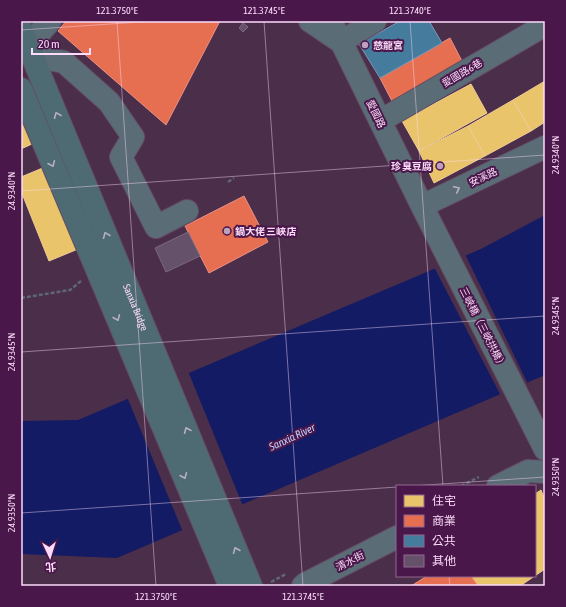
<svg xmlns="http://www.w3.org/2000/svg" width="566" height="607" font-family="'Asap Condensed','Noto Sans TC',sans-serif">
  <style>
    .water { fill: #121b64 }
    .pier { fill: #4a2e4a }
    .homes { fill: #e9c46a; stroke: #efcb95 }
    .shops { fill: #e76f51; stroke: #ed9084 }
    .public { fill: #457b9d; stroke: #7c98b9 }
    .building { fill: #65526a; stroke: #7c6882 }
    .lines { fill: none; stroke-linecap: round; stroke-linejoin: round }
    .minor-casing { stroke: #644c64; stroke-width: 24 }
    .major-casing { stroke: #644c64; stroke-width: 24 }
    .path { stroke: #5e6773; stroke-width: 2.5; stroke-dasharray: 4 2; stroke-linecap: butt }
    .minor { stroke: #5a6c76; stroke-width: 22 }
    .major { stroke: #4e6a72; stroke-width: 22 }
    .oneway { stroke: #b6aec4 }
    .oneway2 { stroke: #bbafc5 }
    .ticks { fill: none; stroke: #fcdcfa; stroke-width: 1; stroke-opacity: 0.45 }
    .poi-dot { fill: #be9fbc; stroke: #4a174a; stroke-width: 1.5 }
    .labels { text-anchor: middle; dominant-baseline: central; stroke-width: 4; stroke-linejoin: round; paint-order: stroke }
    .poi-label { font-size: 10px; font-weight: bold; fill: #fcdcfa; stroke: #4a174a; text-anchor: start }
    .street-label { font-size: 10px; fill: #fcdcfa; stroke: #4a174a }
    .water-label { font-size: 11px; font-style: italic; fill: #c0d2ff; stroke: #4a174a }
    .neatline { fill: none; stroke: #fcdcfa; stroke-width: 1.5 }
    .ticks-label { font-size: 10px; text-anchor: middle; fill: #fcdcfa }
  </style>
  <rect width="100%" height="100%" fill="#4a2e4a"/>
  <path class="water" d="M545,215V375L117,558L21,554V421L78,420L481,249Z"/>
  <path class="pier" d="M465,254L528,384L501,396L434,267Z
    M188,371L243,506L183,532L127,397Z"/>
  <path class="homes" d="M545,81V122L531,131L513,100Z
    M471,84L487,113L419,151L402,121Z
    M513,100L531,131L485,156L468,126Z
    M21,117L32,144L21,149Z
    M468,126L485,156L434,183L419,151Z
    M45,167L78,249L49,261L21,191V177Z
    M541,490L545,500V569L520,586H478L471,576H535V494Z"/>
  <path class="shops" d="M66,21H220L166,125L58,31Z
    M450,38L463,63L393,103L380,78Z
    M244,196L268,242L209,273L185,226Z
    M427,576H471L478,586H411Z"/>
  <path class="public" d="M400,21H429L442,43L380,78L359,44Z"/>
  <path class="building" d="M243,23L248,27L243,32L239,28Z
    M188,232L200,256L166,272L155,248Z"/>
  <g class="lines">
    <defs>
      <path id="minor" d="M310,21L341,42L375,21
        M331,21L422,206L545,449
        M28,46L50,21
        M32,56L64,62L109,102L133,137L121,157L156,227L187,211
        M380,121L545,25
        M422,206L545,147
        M498,486L528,471L545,472
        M303,586L305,584L397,537"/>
      <g id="major">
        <path id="s1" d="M21,29L251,586"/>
        <path d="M21,89L230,586"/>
      </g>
    </defs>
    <use href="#minor" class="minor-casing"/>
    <use href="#major" class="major-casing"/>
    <path class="path" d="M228,182L234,178
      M21,298L70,290L81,281
      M461,486L479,477
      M271,582L286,574"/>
    <use href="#minor" class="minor"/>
    <use href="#major" class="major"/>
  </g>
  <defs><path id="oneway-chevron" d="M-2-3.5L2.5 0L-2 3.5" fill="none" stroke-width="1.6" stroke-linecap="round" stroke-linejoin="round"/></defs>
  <g class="oneway">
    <use href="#oneway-chevron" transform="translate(57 115) rotate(-112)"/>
    <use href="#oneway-chevron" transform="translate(52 164) rotate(67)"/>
    <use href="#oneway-chevron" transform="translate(106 235) rotate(-112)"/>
    <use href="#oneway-chevron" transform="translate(117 318) rotate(67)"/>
    <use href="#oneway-chevron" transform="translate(187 430) rotate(-113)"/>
    <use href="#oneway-chevron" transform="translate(184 476) rotate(67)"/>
    <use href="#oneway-chevron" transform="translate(236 550) rotate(-113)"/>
  </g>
  <use class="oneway2" href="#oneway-chevron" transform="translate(457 189) rotate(-25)"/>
  <path class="ticks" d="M117,21L156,586M264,21L303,586M410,21L443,486M21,30L155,21M21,191L545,155M21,352L545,316M411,486L545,477M21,513L397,487M449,576L450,586"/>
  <g class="poi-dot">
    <circle cx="365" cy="45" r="4"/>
    <circle cx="440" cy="166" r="4"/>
    <circle cx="227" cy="231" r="4"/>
  </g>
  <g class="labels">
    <g class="poi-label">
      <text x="373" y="45">慈龍宮</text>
      <text x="432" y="166" text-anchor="end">珍 臭豆腐</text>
      <text x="235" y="231">鍋大佬 三峽店</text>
    </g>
    <g class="street-label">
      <text transform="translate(462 73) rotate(-30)">愛國路6巷</text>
      <text transform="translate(376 114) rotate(64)">愛國路</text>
      <text transform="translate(483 177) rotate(-25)">安溪路</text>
      <text stroke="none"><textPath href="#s1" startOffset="301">Sanxia Bridge</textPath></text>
      <text transform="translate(483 328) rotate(63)">三峽橋（三峽拱橋）</text>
      <text transform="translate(350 561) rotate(-27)">清水街</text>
    </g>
    <g class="water-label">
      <text transform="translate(292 437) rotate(-25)">Sanxia River</text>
    </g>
  </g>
  <rect width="566" height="607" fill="none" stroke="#4a174a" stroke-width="44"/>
  <rect x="396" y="485" width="140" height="92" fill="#4a174a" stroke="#916690"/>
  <rect x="404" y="495" width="20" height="12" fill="#e9c46a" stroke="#916690"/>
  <text x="432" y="505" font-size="12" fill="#fcdcfa">住宅</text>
  <rect x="404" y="515" width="20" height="12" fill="#e76f51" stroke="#916690"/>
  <text x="432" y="525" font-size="12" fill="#fcdcfa">商業</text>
  <rect x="404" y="535" width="20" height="12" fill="#457b9d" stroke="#916690"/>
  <text x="432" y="545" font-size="12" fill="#fcdcfa">公共</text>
  <rect x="404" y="555" width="20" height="12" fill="#65526a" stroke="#916690"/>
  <text x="432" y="565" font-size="12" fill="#fcdcfa">其他</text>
  <g transform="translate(50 557) rotate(176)" stroke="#4a174a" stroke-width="3" paint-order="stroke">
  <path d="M0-3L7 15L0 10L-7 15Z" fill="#fcdcfa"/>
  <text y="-6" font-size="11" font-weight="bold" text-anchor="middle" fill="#fcdcfa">北</text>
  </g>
  <path d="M32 48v6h58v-6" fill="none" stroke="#fcdcfa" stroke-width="2"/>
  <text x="38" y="48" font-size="12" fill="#fcdcfa" stroke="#4a174a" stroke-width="3" paint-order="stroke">20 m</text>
  <rect x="22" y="22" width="522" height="563" class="neatline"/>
  <g class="ticks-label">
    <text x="117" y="14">121.3750°E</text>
    <text x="264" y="14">121.3745°E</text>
    <text x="410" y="14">121.3740°E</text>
    <text transform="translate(555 155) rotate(-90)" y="4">24.9340°N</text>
    <text transform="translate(11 191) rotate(-90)" y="4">24.9340°N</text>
    <text transform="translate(555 316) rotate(-90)" y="4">24.9345°N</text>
    <text transform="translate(11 352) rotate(-90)" y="4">24.9345°N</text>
    <text transform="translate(555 477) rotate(-90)" y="4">24.9350°N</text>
    <text transform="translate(11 513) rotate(-90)" y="4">24.9350°N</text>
    <text x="156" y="600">121.3750°E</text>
    <text x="303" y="600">121.3745°E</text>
  </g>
</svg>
